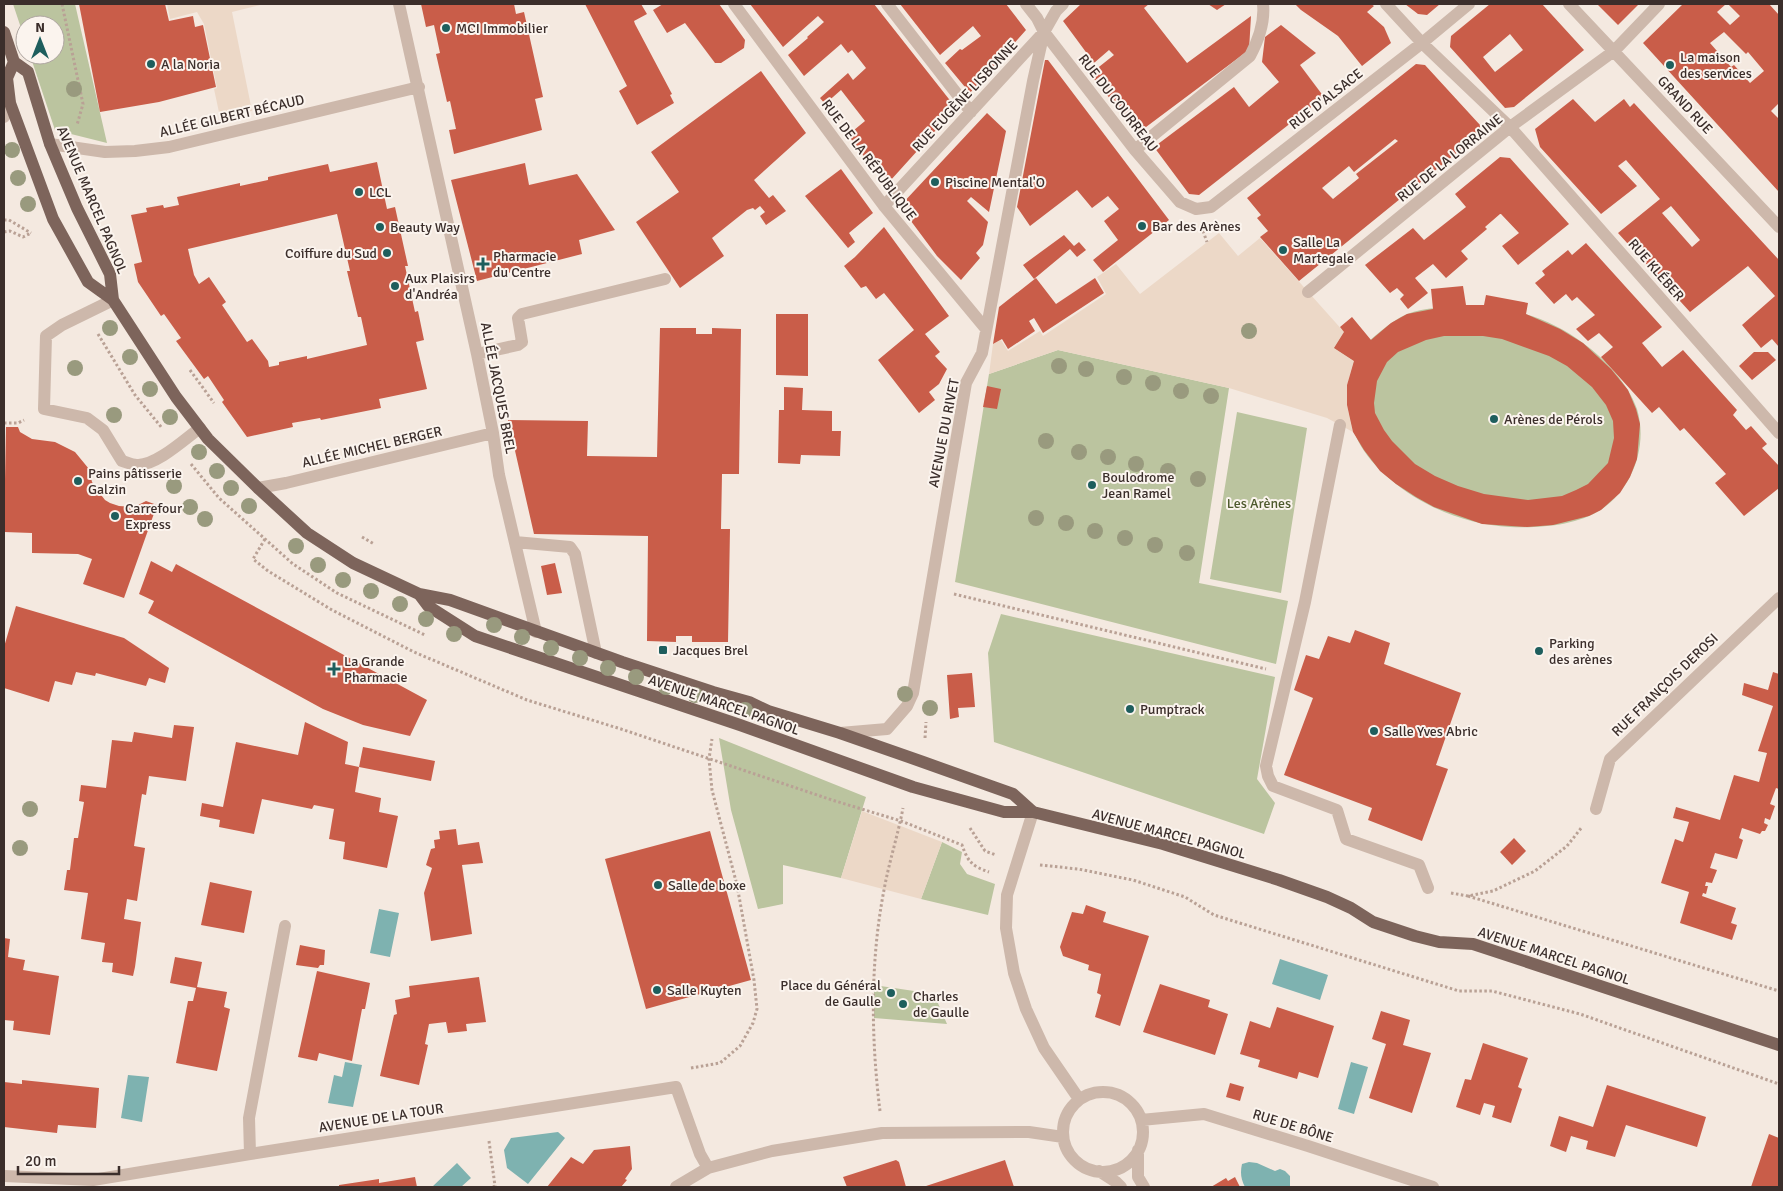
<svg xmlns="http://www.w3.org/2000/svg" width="1783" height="1191" font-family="Signika,sans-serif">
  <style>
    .green { fill: #bbc49f }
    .plaza { fill: #ecd8c7 }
    .water { fill: #7eb2b0 }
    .building { fill: #c95d49; fill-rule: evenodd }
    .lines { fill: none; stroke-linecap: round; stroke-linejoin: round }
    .path { stroke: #b9a195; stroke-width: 3; stroke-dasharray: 2.5 2.5; stroke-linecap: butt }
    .minor { stroke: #cdb8ab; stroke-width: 12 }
    .major { stroke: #7d645b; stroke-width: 12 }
    .tree { fill: #999a7e }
    .poi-dot { fill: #1e5e5d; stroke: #fbf4ee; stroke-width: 2 }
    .labels { text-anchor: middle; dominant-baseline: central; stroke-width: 4; stroke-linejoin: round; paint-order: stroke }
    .poi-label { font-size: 14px; fill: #3b2e2b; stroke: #fbf4ee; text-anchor: start }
    .street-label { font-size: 14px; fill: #3b2e2b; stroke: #fbf4ee }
    .park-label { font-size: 14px; fill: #4e5a2d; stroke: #fbf4ee }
  </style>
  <rect width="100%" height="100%" fill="#f4e9e0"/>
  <path class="green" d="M13,4H75L107,143L55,130L30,55H55V25H25V40Z
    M1466,305C1485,308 1506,309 1525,314C1545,319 1567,331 1583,343C1604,358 1628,383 1637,409C1648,445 1633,488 1602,509C1576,526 1540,528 1510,527C1468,525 1422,507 1390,479C1351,446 1340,410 1354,361L1334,348L1344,332L1359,350C1374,337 1389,322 1407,314C1425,307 1447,308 1466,305Z
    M1058,350L1229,388L1199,583L1288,601L1276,664L955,582L989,374Z
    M1237,412L1307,428L1281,593L1210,579Z
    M1001,614L1275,677L1257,779L1275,803L1264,834L994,742L988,653Z
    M719,738L866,797L841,878L783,865V904L758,909L731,810Z
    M942,842L962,852L960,864L967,874L995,884L988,915L921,899Z
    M874,985L934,994L947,1024L874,1018Z"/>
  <path class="plaza" d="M167,4H264L232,12L252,111L220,117L214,89L217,88L204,24L197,12L170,19Z
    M1219,233L1238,256L1260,238L1344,332L1334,348L1354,361L1347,385V405L1353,432L1327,418L1229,388L1058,350L989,374L993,344L1001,340L1008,351L1040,331L1043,336L1106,294L1097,277L1116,264L1140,294Z
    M862,811L942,842L921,899L841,878Z"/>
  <path class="water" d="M379,909L399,913L390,957L370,953Z
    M1280,959L1328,975L1320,1000L1272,984Z
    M345,1062L362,1065L353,1107L328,1103L334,1075L342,1077Z
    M1351,1062L1368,1067L1354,1114L1338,1109Z
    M128,1075L149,1077L142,1122L121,1118Z
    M558,1132L565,1138L528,1184L507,1168L504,1150L511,1138Z
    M1249,1162L1257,1163L1275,1171L1280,1169L1285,1171L1290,1176V1187H1245C1241,1179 1240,1173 1242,1164Z
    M457,1163L471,1178L461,1187H432Z"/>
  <path class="building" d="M79,4H165L169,21L193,16L195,27L203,25L216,87L159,102L100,112Z
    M421,4H514L516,14L524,12L543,97L535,99L542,130L454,154L449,130L456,129L450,101L447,102L436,54L440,53L434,25L426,27Z
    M585,4H641L647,14L634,21L635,24L672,94L670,95L674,103L637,125L619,91L627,86Z
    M663,4H719L745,40L744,48L721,63H715L685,23L667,33L653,10Z
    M750,4H874L956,108L890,181H882L848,135L865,121L841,90L825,104L820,98L848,73L853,80L866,68L852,50L848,53L841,44L804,76L788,55L808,38L807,37L824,22L818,16L783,47Z
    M900,4H1006L1026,30L970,93L945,63L960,49L962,50L981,36L973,26L940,55Z
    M1081,4H1149L1144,8L1187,63L1251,16L1249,50L1138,133L1090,74L1114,55L1109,50L1094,63L1063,21Z
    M1208,4H1226L1217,10Z
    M1295,4H1371L1374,6L1367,12L1384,27L1391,43L1362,66L1338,36L1301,10Z
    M1405,4H1440L1427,15L1418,14Z
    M1490,4H1542L1584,50L1514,107L1505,108L1450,47L1451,36ZM1510,34L1523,50L1495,72L1483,57Z
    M1597,4H1639L1618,25Z
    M1683,4H1726L1717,12L1730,25L1740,16L1728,4H1769L1779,15V103L1771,111L1779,119V192L1643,43ZM1724,32L1746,54L1748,52L1764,71L1750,83L1734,65L1731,67L1710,43Z
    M1281,25L1316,53L1300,65L1324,97L1199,195L1189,194L1154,147L1234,87L1249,107L1279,82L1262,62L1265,37Z
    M1045,60H1048L1169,220L1103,272L1093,260L1118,240L1104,221L1119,209L1108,196L1092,208L1077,190L1030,226L1017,207Z
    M1416,64L1425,65L1480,125V134L1299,281L1260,237L1268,231L1257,218L1261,215L1247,198ZM1395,139L1398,141L1356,174L1359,178L1333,199L1322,188L1349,166L1354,172Z
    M761,71L806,133L754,180L769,198L773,195L786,211L766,225L760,216L765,212L760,206L755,210L753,208L747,210L712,238L724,256L680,288L636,222L679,192L651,152Z
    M1573,99L1595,122L1624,99L1630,107L1634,103L1779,260V347L1772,339L1761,348L1742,325L1775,296L1748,266L1690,312L1618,233L1660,199L1626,160L1618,166L1637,186L1601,214L1540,147L1535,129ZM1671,206L1700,240L1692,247L1662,213Z
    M987,113L1006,131L989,212L971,197L967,201L988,222L983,245L976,253L980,258L961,280L937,256L902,209L901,205Z
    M1500,157L1510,158L1569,224L1518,265L1502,246L1519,233L1501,214H1500L1485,227L1487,229L1461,251L1468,259L1446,278L1433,264L1415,278L1428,293L1408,309L1400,299L1404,295L1397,288L1390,293L1365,265L1413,228L1424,240L1466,207L1455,194Z
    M377,162L387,209L395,207L408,266H405L415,312L418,311L424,340L416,342L427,389L379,399L381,408L321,420L320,418L292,423L293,427L247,437L222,402L224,400L208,376L204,379L176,341L181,338L164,314L161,316L138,282L134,264L142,262L131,215L147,212L146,208L163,205L164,208L179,205L177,197L240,183V186L268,180V177L328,164L330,172ZM337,214L350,271H347L358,317H361L367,345L307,359V356L279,362V365L269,367L268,361L252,339L247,342L222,305L226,302L209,277L199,284L194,275L188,249Z
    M525,163L529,185L577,174L615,230L579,240L582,254L477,281L451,180Z
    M841,169L873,213L849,233L855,242L848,248L805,196Z
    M884,227L949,316L925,334L940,352L935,356L947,369L939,384L929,392L935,400L919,413L878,360L914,330L884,293L876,299L866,286L861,288L844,266L855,257Z
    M1064,235L1074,246L1079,242L1086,250L1077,257L1070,249L1034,279L1023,265Z
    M1586,243L1662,327L1642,343L1662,367L1683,350L1737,410L1733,415L1746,430L1751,426L1767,444L1762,448L1779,466V488L1744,516L1715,483L1726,474L1684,428L1680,431L1659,407L1652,413L1601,357L1613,347L1599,333L1588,341L1576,329L1595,315L1577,297L1572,301L1566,294L1554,304L1535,283L1545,275L1542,271L1568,250L1572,255Z
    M1036,278L1056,304L1095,278L1104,293L1043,333L1034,318L1029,321L1035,331L1008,349L1002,339L993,344L999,307Z
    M1463,286L1466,305H1484L1486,295L1528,303L1526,314L1560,329L1583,343L1611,369L1628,390L1636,409L1640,424L1637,459L1630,477L1620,493L1601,510L1589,516L1553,525L1527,527L1482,524L1434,507L1416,497L1396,484L1380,471L1364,450L1353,432L1347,405V385L1354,361L1334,348L1344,332L1340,327L1352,317L1371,340L1391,323L1407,314L1433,309L1431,289ZM1444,336H1483L1502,339L1549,356L1567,366L1592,387L1606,405L1613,421L1614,438L1608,463L1588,484L1576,490L1562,496L1528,500L1484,494L1458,486L1435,476L1415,464L1392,441L1384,430L1375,413L1374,403L1377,381L1387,362L1398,352L1426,340Z
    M776,314H808V376L776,375Z
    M660,328H696V334H712V328L741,329L739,474H722L721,529H730L728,642H692V636H676V642L647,641L648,536L534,534L508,420L588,421L587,456L657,457Z
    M1754,352H1768L1776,360L1752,380L1739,366Z
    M987,386L1001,389L997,409L983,407Z
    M784,387L803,388L802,410L832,411V431H841L840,456L801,455L800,464L778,463L779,410H784Z
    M6,427H18L20,432L32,439L55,442L75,452L89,469L92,482L98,491L105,500L110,503L119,506L134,507L146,501L157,505L124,598L83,584L92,559L78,554L32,553V533L4,532Z
    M151,561L172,572L176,564L427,700L410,736L363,725L323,709L148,613L154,601L139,594Z
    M555,563L562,593L547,595L541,566Z
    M16,606L124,638L169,668L165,683L149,678L146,686L96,673L95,676L76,672L72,685L55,681L49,702L4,688V647Z
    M1355,630L1390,643L1384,664L1461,693L1436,765L1448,769L1422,841L1368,820L1372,808L1284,775L1313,698L1294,690L1306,655L1319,659L1328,636L1350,643Z
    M1773,672L1779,674V789L1776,788L1770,804L1775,806L1770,820L1765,818L1764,823L1768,825L1765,831H1762L1760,834L1742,828L1739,838L1743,840L1737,859L1715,853L1710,868L1717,870L1712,883L1706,882L1705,886H1708L1706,894L1703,893L1702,896L1736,908L1731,923L1737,925L1732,940L1680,923L1689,892L1661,883L1675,839L1683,842L1689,822L1673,818L1676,807L1720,820L1734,775L1759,782L1767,753L1758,751L1773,706L1742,695L1744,683L1768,690Z
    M972,673L975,707L958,708L959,717L950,719L947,675Z
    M305,722L348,742L345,764L359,767L363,747L435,761L431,781L359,767L355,792L381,798L379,812L398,816L387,868L343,859L345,842L329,839L334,809L314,805L312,809L262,799L254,834L219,827L220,820L200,816L202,803L223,807L236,742L298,755Z
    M174,725L194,727L186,781L149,776L146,795L142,794L134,846L145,848L137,901L127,899L124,919L141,922L135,967L133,976L112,972L113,963L102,962L105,943L81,939L88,893L64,890L67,870H70L74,838H78L84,802L79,801L81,785L106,788L112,740L132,742L134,732L172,738Z
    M456,829L458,845L479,842L483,863L462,865L472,934L431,941L424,893L432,868L426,865L431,849L435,848L434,840L440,839L439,831Z
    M710,831L751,980L646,1009L605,859Z
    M1514,838L1526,851L1512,865L1500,852Z
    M210,882L252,891L244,933L201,925Z
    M1086,905L1106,912L1103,922L1149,936L1120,1026L1095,1017L1101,995L1097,993L1101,974L1088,970L1089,965L1063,956L1060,947L1072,912L1083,914Z
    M4,938L10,939L8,957L25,960L23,970L59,976L50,1035L13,1030L14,1021L4,1020Z
    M300,945L325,950L324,965H320L318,968L296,965Z
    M175,957L202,962L197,987L227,992L224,1007L230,1009L217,1071L176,1063L188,1001H193L196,988L170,983Z
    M317,971L370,983L365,1009H362L352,1061L319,1053L317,1061L298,1057Z
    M479,977L486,1022L466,1024L467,1031L448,1033L446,1022L429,1024L425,1044L428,1045L419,1085L380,1076L394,1015L397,1014L395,1000L410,997L409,986Z
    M1160,984L1210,1000L1208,1007L1228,1014L1215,1055L1143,1032Z
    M1277,1007L1334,1026L1318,1078L1299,1072L1297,1079L1258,1067L1260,1060L1240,1054L1250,1021L1270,1028Z
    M1381,1011L1410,1020L1403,1045L1431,1053L1412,1113L1369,1098L1386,1044L1372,1039Z
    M1483,1043L1528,1058L1518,1087L1522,1089L1511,1123L1492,1117L1495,1106L1484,1103L1480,1115L1456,1107L1465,1079L1471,1080Z
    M22,1080L99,1088L96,1128L58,1125L57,1133L4,1127V1082L22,1084Z
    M1230,1083L1244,1087L1240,1101L1226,1097Z
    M1607,1085L1706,1117L1697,1147L1626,1125L1615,1157L1586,1149L1588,1141L1571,1136L1566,1152L1550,1146L1559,1116L1593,1127Z
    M1769,1134L1779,1138V1187H1751Z
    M630,1146L632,1169L625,1179L627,1180L621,1187H547L571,1157L583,1164L594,1150Z
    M896,1160L899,1162L906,1187H847L843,1177Z
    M1005,1160L1014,1187H923Z
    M415,1177L417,1187H339V1185L379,1179V1183Z
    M1235,1177L1240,1187H1211L1226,1178L1228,1181Z"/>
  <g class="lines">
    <path class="path" d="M62,4L83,104L77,125
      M4,220H9L31,233
      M1203,231L1207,242
      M4,232L10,231L23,237L31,233
      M98,334L135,395L162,428
      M190,370L214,403
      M4,423H18L24,420
      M191,464L219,498L293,564L337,593L425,635
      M362,537L374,544
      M265,539L253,559L268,571L332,610L414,652L527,700L621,729L832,800L901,821L962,845C968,862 972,866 989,872
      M954,594L1266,669
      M925,738L926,722
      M970,828L985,851L996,855
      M1040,865L1078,869L1133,880L1185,897L1214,915L1459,991H1492L1580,1014L1779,1084
      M1451,893L1468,896L1493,891L1535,871L1567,846L1582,827
      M1468,896L1779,991
      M691,1068L720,1063L740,1046L753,1023L757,1009L754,980L737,885L712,790L709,759L712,739
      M880,1111C871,1038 870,962 884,890C889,862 898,835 903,808
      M489,1141L495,1186L493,1187"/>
    <path class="minor" d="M399,4L477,354L493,433L499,475L536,632
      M734,4L884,206L986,329
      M887,4L971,112
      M1026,4L1037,18L1044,32L1135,150L1180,202L1196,209L1211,207L1422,43L1469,4
      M1386,4L1422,43L1510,127L1779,433
      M1569,4L1779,227
      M4,117L10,103
      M50,144L105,152L135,151L169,147L419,87
      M1135,150L1250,56C1258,41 1265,22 1263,4
      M884,206L1044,32L1056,11L1063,4
      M1308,292L1510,127L1614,51L1659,4
      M113,300L62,325L46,336L44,409L87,418L103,430L122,461C126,462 132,465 137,465C156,466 185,439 200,428
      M477,354L518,345L522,342L518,318L522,314L665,279
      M1340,425L1305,602L1266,766L1268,776L1273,786L1337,810L1346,839L1419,865L1428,888
      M258,488L286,483L493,433
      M515,542L570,547L575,554L596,653
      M840,733L887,729L907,706L913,693L966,383L982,353L1033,81L1044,32
      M1596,809L1610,759L1779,598
      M1033,812L1007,895L1006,928L1014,973L1026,1009L1044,1048L1079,1099
      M1063 1132a40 40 0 1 1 80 0a40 40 0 1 1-80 0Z
      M1141,1120L1204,1114L1308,1146L1433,1187
      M1138,1150V1177L1144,1187
      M250,1154L249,1118L285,926
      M1099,1171L1116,1182L1121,1187
      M4,1176L93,1180L250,1154L676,1087L700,1154L708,1168
      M676,1187L708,1168L772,1151L882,1133L1029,1132L1063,1137"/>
    <path class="major" d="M4,32L14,62L28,72L50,144L77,208L110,274L113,300
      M14,62L7,78L10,103L53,219L88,282L113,300L176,397L208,439L258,488L307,533L353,563L419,594L450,600L622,662L713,692L749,702L768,711L840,733L923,762L1013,794L1033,812
      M419,594L428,606L475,636L740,725L913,787L1004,812H1033L1163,844L1279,880L1327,897L1351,908L1373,922L1415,936L1439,942L1473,944L1779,1045"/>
  </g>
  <g class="tree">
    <circle cx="74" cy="89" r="8"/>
    <circle cx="12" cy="150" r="8"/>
    <circle cx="18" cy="178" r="8"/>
    <circle cx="28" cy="204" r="8"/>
    <circle cx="110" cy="328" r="8"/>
    <circle cx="1249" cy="331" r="8"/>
    <circle cx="130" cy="357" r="8"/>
    <circle cx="1059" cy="366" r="8"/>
    <circle cx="75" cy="368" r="8"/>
    <circle cx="1086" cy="369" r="8"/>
    <circle cx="1124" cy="377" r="8"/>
    <circle cx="1153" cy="383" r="8"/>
    <circle cx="150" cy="389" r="8"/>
    <circle cx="1181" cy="391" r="8"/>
    <circle cx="1211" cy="396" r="8"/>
    <circle cx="114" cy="415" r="8"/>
    <circle cx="170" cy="417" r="8"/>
    <circle cx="1046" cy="441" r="8"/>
    <circle cx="199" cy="452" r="8"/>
    <circle cx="1079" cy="452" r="8"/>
    <circle cx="1108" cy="457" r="8"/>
    <circle cx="1136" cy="464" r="8"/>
    <circle cx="217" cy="471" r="8"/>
    <circle cx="1168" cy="471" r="8"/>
    <circle cx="1198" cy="479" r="8"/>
    <circle cx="174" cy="486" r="8"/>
    <circle cx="231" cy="488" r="8"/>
    <circle cx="249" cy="506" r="8"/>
    <circle cx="190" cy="507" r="8"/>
    <circle cx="1036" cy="518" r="8"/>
    <circle cx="205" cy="519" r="8"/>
    <circle cx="1066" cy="523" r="8"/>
    <circle cx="1095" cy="531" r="8"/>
    <circle cx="1125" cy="538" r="8"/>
    <circle cx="1155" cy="545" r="8"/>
    <circle cx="296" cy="546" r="8"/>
    <circle cx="1187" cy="553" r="8"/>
    <circle cx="318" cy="565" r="8"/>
    <circle cx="343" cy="580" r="8"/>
    <circle cx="371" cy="591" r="8"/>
    <circle cx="400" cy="604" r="8"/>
    <circle cx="426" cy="619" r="8"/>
    <circle cx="494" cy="625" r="8"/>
    <circle cx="454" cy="634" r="8"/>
    <circle cx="522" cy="637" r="8"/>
    <circle cx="551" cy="648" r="8"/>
    <circle cx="580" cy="658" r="8"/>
    <circle cx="608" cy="668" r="8"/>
    <circle cx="636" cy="677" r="8"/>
    <circle cx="666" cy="687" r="8"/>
    <circle cx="905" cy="694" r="8"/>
    <circle cx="695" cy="695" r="8"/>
    <circle cx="930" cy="708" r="8"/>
    <circle cx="745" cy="710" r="8"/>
    <circle cx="30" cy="809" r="8"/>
    <circle cx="20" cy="848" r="8"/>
  </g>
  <g class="poi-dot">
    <circle cx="446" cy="28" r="5"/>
    <circle cx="151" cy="64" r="5"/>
    <circle cx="1670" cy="65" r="5"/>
    <circle cx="935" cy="182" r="5"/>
    <circle cx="359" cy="192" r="5"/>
    <circle cx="1142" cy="226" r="5"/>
    <circle cx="380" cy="227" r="5"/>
    <circle cx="1283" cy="250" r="5"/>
    <circle cx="387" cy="253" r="5"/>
    <path d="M480.5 256.5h5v5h5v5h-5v5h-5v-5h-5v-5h5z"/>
    <circle cx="395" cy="286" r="5"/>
    <circle cx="1494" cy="419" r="5"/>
    <circle cx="78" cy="481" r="5"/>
    <circle cx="1092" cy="485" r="5"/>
    <circle cx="115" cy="516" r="5"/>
    <rect x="658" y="645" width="10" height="10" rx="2.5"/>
    <circle cx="1539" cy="651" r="5"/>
    <path d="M331.5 661.5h5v5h5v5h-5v5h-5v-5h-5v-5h5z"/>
    <circle cx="1130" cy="709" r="5"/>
    <circle cx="1374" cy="731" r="5"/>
    <circle cx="658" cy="885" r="5"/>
    <circle cx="657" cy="990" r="5"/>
    <circle cx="891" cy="993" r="5"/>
    <circle cx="903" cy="1004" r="5"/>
  </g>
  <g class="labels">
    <g class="poi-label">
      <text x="456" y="28">MCI Immobilier</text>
      <text x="1680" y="57">La maison<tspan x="1680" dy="16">des services</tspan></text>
      <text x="161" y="64">A la Noria</text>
      <text x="945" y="182">Piscine Mental'O</text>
      <text x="369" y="192">LCL</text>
      <text x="1152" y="226">Bar des Arènes</text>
      <text x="390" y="227">Beauty Way</text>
      <text x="1293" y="242">Salle La<tspan x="1293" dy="16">Martegale</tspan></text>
      <text x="377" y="253" text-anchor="end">Coiffure du Sud</text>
      <text x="493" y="256">Pharmacie<tspan x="493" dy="16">du Centre</tspan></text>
      <text x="405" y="278">Aux Plaisirs<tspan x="405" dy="16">d'Andréa</tspan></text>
      <text x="1504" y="419">Arènes de Pérols</text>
      <text x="88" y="473">Pains pâtisserie<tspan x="88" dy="16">Galzin</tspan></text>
      <text x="1102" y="477">Boulodrome<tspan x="1102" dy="16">Jean Ramel</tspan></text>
      <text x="125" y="508">Carrefour<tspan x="125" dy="16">Express</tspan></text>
      <text x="1549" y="643">Parking<tspan x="1549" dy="16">des arènes</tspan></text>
      <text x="673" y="650">Jacques Brel</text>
      <text x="344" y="661">La Grande<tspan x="344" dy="16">Pharmacie</tspan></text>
      <text x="1140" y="709">Pumptrack</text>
      <text x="1384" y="731">Salle Yves Abric</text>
      <text x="668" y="885">Salle de boxe</text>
      <text x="881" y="985" text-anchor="end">Place du Général<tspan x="881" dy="16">de Gaulle</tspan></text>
      <text x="667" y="990">Salle Kuyten</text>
      <text x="913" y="996">Charles<tspan x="913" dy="16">de Gaulle</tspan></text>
    </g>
    <g class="street-label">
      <text transform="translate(965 96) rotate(-47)">RUE EUGÈNE LISBONNE</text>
      <text transform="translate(1326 99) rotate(-38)">RUE D'ALSACE</text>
      <text transform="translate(1118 103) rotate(52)">RUE DU COURREAU</text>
      <text transform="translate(1685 105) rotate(47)">GRAND RUE</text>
      <text transform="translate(232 116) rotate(-13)">ALLÉE GILBERT BÉCAUD</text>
      <text transform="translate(1450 158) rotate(-39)">RUE DE LA LORRAINE</text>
      <text transform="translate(869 160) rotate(53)">RUE DE LA RÉPUBLIQUE</text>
      <text transform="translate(92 200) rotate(67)">AVENUE MARCEL PAGNOL</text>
      <text transform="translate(1656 270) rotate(49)">RUE KLÉBER</text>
      <text transform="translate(498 388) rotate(79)">ALLÉE JACQUES BREL</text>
      <text transform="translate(944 433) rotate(-79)">AVENUE DU RIVET</text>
      <text transform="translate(372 447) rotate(-13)">ALLÉE MICHEL BERGER</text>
      <text transform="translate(1665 685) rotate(-44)">RUE FRANÇOIS DEROSI</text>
      <text transform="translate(724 705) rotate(19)">AVENUE MARCEL PAGNOL</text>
      <text transform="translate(1169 834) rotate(15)">AVENUE MARCEL PAGNOL</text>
      <text transform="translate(1554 956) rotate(18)">AVENUE MARCEL PAGNOL</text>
      <text transform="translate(381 1118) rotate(-9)">AVENUE DE LA TOUR</text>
      <text transform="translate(1293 1126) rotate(17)">RUE DE BÔNE</text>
    </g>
    <g class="park-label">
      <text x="1259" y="503">Les Arènes</text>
    </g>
  </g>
  <rect width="1783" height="1191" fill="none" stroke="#3b2e2b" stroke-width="10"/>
  <g transform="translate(40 40)"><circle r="24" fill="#fbf4ee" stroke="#aea5a0"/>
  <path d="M0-4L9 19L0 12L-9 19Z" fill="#1e5e5d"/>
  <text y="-8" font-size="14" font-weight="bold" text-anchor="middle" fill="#3b2e2b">N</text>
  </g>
  <path d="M18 1166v8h101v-8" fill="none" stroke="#3b2e2b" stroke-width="2.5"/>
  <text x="25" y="1166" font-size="15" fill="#3b2e2b" stroke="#fbf4ee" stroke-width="4" paint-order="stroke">20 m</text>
</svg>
